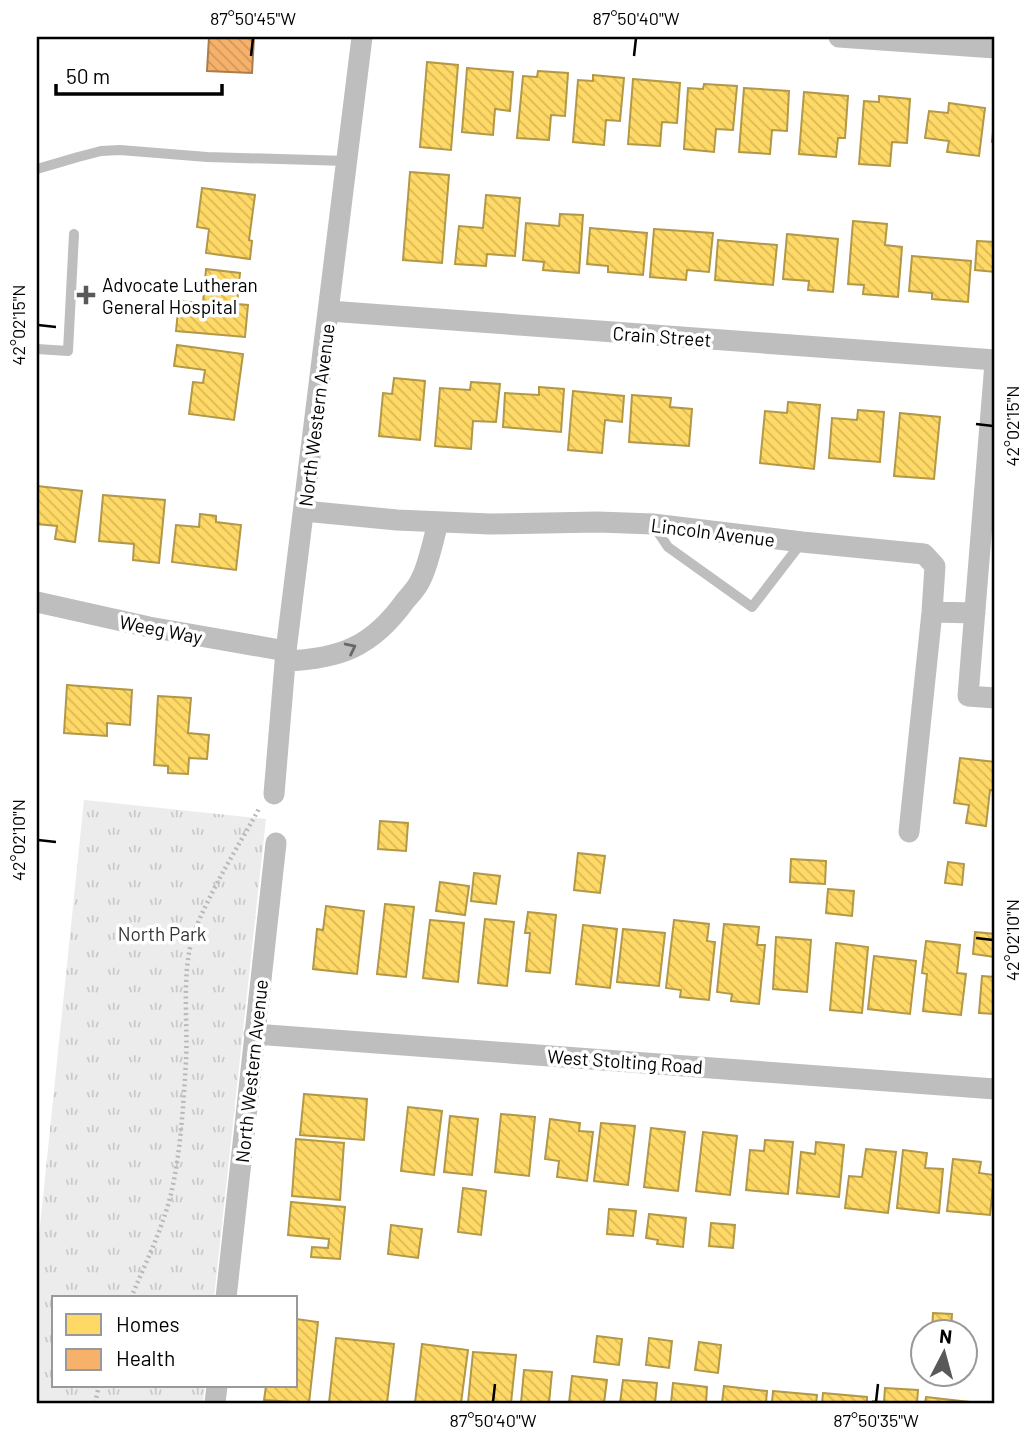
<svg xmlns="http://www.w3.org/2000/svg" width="1032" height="1440" font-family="Barlow,sans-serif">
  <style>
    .park { fill: url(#park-tufts) }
    .homes { fill: url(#homes-back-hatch); stroke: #b29847; stroke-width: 2 }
    .health { fill: url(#health-back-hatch); stroke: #ac7d4b; stroke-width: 2 }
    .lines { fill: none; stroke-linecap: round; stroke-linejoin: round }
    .path { stroke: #b9b9b9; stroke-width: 4.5; stroke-dasharray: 2 3.5; stroke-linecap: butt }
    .service { stroke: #bebebe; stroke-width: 10 }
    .minor { stroke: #bebebe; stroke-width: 21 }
    .oneway { stroke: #686868 }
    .ticks { fill: none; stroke: #000; stroke-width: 2.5 }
    .poi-dot { fill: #595959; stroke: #fff; stroke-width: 2.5 }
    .labels { text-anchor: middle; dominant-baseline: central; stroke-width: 7; stroke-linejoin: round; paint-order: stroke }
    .poi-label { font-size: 19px; fill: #000; stroke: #fff; text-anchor: start }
    .street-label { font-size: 19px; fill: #000; stroke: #fff }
    .park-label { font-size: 19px; fill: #333; stroke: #fff }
    .neatline { fill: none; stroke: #000; stroke-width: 2.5 }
    .ticks-label { font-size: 18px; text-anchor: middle; fill: #000 }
  </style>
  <defs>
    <pattern id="park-tufts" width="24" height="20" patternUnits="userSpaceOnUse" patternTransform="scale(1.75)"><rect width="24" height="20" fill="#ececec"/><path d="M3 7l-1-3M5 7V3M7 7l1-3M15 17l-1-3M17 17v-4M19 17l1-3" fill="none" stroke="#c9c9c9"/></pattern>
    <pattern id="homes-back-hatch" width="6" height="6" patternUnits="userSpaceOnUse" patternTransform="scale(1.75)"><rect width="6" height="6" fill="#ffd966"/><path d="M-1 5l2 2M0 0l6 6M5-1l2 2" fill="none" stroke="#d9b857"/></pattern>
    <pattern id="health-back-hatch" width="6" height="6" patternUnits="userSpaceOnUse" patternTransform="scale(1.75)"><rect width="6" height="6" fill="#f6b26b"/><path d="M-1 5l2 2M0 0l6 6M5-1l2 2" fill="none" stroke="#d1975b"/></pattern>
  </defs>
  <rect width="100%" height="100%" fill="#fff"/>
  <path class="park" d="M84,800L266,819L214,1298H54V1386H205L203,1403H37V1255Z"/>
  <path class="homes" d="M427,62L458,65L451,150L420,147Z
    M467,68L513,72L510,111L495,109L493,135L462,132Z
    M538,71L568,73L565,116L551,115L549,140L517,138L523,76L537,77Z
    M593,75L624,78L620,121L606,120L604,145L573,142L578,80L593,81Z
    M633,79L680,83L677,123L662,122L660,146L628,144Z
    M704,84L737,86L733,130L716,129L714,152L684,149L688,88L703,89Z
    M744,88L789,91L787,131L772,130L770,154L739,152Z
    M804,92L848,96L845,138H838L836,157L799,154Z
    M879,96L910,99L907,143L892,142L890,166L859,164L864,101L879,102Z
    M949,103L985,108L979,156L947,152L949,141L925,138L929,111L948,113Z
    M994,121H995V143L992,142Z
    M410,172L449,175L442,263L403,260Z
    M202,188L255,195L249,240L252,241L250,259L206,253L209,229L197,227Z
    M486,195L520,198L515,256L487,254L486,266L455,264L459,226L483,228Z
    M560,214L583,215L579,273L543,270L544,262L523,260L526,223L559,226Z
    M853,221L887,224L885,245L902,247L898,297L863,294L864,285L848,284Z
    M590,228L647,233L643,275L608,272V266L587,264Z
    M654,229L713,233L709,272L687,270L686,280L650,277Z
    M787,234L838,239L833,292L808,290L809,281L783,279Z
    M718,240L777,245L773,285L715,280Z
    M977,241L995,242V272L975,270Z
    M912,256L971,261L968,302L932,299V293L909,291Z
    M206,269L240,273L237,304L248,305L245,337L176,331L179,301L203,303Z
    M177,345L243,354L234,420L189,414L193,382L203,383L205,370L174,366Z
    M394,378L425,381L420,440L379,436L383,393L392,394Z
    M471,382L500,384L496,422L473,421L471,449L435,446L440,388L470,390Z
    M539,387L564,389L561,432L503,427L505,393L539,395Z
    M573,391L624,396L622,422L605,420L602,453L568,450Z
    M632,395L671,398L670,407L692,409L689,446L629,442Z
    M788,402L820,405L814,469L760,463L765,411L787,413Z
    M858,410L884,412L880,462L829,458L832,418L857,420Z
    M900,413L940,417L934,479L894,476Z
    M37,486L82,491L75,542L55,539L57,526L37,524Z
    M103,495L165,500L159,563L133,560L134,544L99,541Z
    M200,514L216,516V522L241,525L236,570L172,562L176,525L199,527Z
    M67,685L132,690L130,725L107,723V736L64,733Z
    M158,696L191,698L188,733L209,735L207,759L189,758L188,774L168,773V766L154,765Z
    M960,758L995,762V791L990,790L986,826L966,823L969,805L954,803Z
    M380,821L408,823L406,851L378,849Z
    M578,853L605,856L600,893L574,890Z
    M791,859L826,861L825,884L790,882Z
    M948,862L964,864L962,885L945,883Z
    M474,873L500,876L496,904L471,901Z
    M440,882L469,886L465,915L436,911Z
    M828,889L854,891L852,916L826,913Z
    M385,904L414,907L406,977L377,974Z
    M326,906L364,911L357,974L313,969L317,929L323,930Z
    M528,912L556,915L550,973L526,971L530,933H525Z
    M485,919L514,922L507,986L478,983Z
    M430,920L464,923L458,982L423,978Z
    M674,920L709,924L707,941L715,942L709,1000L680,997L681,990L666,988Z
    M724,924L759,927L757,945H765L759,1004L731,1001L732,994L717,992Z
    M583,925L617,929L610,988L576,984Z
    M623,929L665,933L659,986L617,982Z
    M975,932L995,934V957L973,954Z
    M776,937L811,940L807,992L773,989Z
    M926,941L960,945L957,973L966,974L961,1015L923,1011L927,974L922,973Z
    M836,943L868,947L862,1013L830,1010Z
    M874,956L916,961L910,1014L868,1009Z
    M982,976L995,977V1014L979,1013Z
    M304,1094L367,1099L364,1140L300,1135Z
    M408,1107L442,1111L434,1175L401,1171Z
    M501,1114L535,1117L529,1176L495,1172Z
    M450,1116L478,1119L472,1175L444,1172Z
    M550,1119L580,1123L579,1131L593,1132L587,1181L557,1177L559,1161L545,1159Z
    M601,1123L635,1126L628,1185L594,1181Z
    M651,1128L685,1132L678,1191L644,1187Z
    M703,1132L737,1136L730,1195L696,1191Z
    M296,1139L344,1143L340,1200L292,1196Z
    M765,1140L793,1142L788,1194L746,1190L750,1150L764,1151Z
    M816,1142L844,1145L839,1197L797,1193L801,1152L815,1154Z
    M866,1149L896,1152L888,1213L845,1208L849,1176L862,1177Z
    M903,1150L927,1153L925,1168L943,1169L939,1213L897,1208Z
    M953,1159L981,1162L979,1173L994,1175L990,1215L947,1211Z
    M463,1188L486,1191L481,1235L458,1232Z
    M291,1202L345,1207L340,1259L311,1257L312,1247L328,1248L329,1239L288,1235Z
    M609,1209L636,1211L633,1236L607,1234Z
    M649,1214L686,1218L683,1247L657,1244L658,1240L646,1238Z
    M711,1223L735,1225L733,1248L709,1246Z
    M391,1225L422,1229L418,1258L388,1254Z
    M933,1313L952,1314L951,1332L932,1331Z
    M296,1319L318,1322L309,1403L264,1400L266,1386H296Z
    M597,1336L622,1339L619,1365L594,1362Z
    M336,1338L394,1344L387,1403H329Z
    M649,1338L672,1341L669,1368L646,1365Z
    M699,1342L721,1345L718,1373L695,1370Z
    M422,1344L468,1350L461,1403H415Z
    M473,1352L516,1355L511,1403H468Z
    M524,1370L552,1372L549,1403H521Z
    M572,1376L607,1380L604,1403H569Z
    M623,1380L657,1383L655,1403H620Z
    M673,1383L707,1387L706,1403H671Z
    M724,1386L767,1391L766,1403H722Z
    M885,1388L918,1390L917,1403H873V1401L884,1402Z
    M773,1391L817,1395L816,1403H772Z
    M823,1393L867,1397V1403H822Z
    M926,1397L969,1402V1403H925Z"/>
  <path class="health" d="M209,37H254L252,73L207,71Z"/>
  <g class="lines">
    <path class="path" d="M131,1298C145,1264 162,1230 171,1194C181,1151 183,1106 186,1062C188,1026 182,978 191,944C195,927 203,911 211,895C226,865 244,836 260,807
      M95,1403L99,1386"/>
    <path class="service" d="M37,169L78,157L101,151L120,150L207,157L347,161
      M37,349L68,351L74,234
      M654,526L668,547L752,607L802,542"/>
    <path class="minor" d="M839,37L995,48
      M329,311L995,360
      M995,363L968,696L995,698
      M304,511L397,520L490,524L598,522L653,524L802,542L924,554L935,566L932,612L909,832
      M37,602L149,627L286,651
      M932,612L975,613
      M285,661C340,659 372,647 405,601C411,594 418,587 421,579C428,566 434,538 438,522
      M274,794L286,651L362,37
      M254,1034L995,1089
      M226,1298L276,843
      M215,1403L217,1386"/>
  </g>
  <defs><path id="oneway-chevron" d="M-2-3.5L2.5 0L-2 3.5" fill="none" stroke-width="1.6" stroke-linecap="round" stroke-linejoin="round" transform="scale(1.75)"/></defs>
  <use class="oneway" href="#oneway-chevron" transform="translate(351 648) rotate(-26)"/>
  <path class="ticks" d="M251,56L253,38M634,56L636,38M38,325L56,327M976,424L993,426M38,840L56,842M976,938L993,940M493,1402L495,1384M876,1402L878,1384"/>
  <path class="poi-dot" d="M82.5 284.5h7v7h7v7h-7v7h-7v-7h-7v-7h7z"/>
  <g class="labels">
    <g class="poi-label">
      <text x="102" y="284">Advocate Lutheran<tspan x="102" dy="22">General Hospital</tspan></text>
    </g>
    <g class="street-label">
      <text transform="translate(662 336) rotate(4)">Crain Street</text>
      <text transform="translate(316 415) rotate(-83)">North Western Avenue</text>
      <text transform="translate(713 532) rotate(7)">Lincoln Avenue</text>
      <text transform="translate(161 629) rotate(11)">Weeg Way</text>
      <text transform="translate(625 1061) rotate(4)">West Stolting Road</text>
      <text transform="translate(251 1071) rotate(-84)">North Western Avenue</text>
    </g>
    <g class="park-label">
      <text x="162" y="933">North Park</text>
    </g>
  </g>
  <rect width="1032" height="1440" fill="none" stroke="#ffffff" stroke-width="77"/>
  <rect x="52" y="1296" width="245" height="91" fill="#ffffff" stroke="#999999" stroke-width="2"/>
  <rect x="66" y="1314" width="35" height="21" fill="#ffd966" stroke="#999999" stroke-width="2"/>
  <text x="116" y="1332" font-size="21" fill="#000000">Homes</text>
  <rect x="66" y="1349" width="35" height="21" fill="#f6b26b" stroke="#999999" stroke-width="2"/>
  <text x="116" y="1366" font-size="21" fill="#000000">Health</text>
  <g transform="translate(944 1353) rotate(6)"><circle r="33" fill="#ffffff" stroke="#999999" stroke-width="2"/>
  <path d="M0-5L12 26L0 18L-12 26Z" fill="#595959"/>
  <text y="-10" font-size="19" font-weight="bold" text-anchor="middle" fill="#000000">N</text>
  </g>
  <path d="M56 84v10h166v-10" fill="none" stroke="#000000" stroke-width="3.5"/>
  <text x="66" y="84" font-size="21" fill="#000000" stroke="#ffffff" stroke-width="5" paint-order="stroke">50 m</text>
  <rect x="38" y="38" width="955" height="1364" class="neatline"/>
  <g class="ticks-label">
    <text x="253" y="25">87°50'45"W</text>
    <text x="636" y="25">87°50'40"W</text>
    <text transform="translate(19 325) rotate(-90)" y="6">42°02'15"N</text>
    <text transform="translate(1013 426) rotate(-90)" y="6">42°02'15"N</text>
    <text transform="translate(19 840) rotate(-90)" y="6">42°02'10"N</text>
    <text transform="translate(1013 940) rotate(-90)" y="6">42°02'10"N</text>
    <text x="493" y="1427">87°50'40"W</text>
    <text x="876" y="1427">87°50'35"W</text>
  </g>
</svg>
